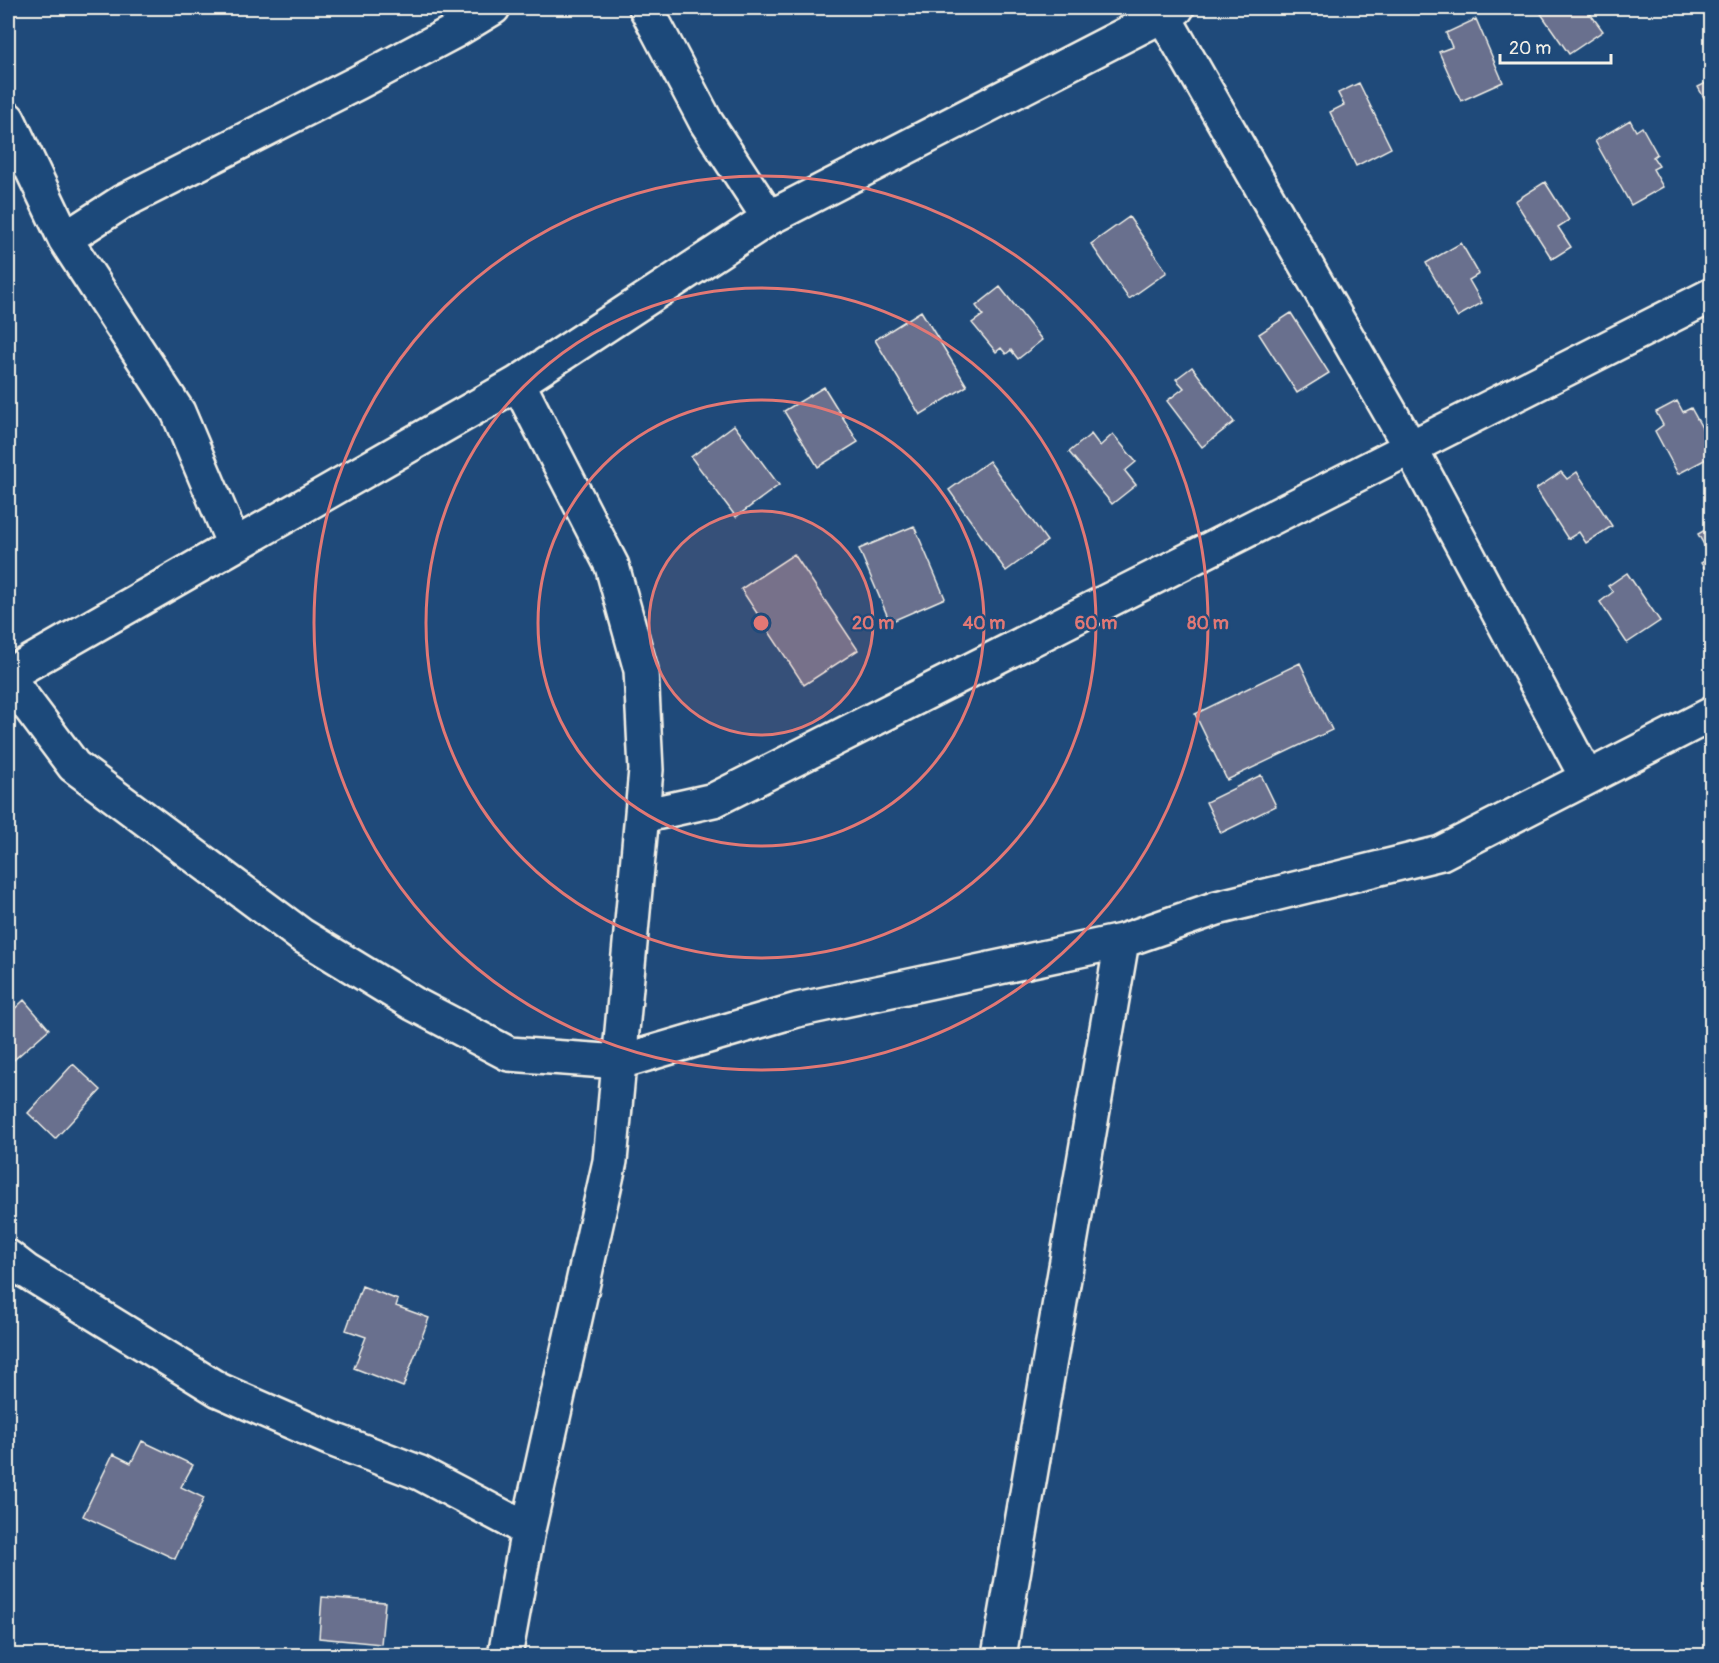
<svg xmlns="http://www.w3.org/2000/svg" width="1719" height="1663" font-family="Pangolin,sans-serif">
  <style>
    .building { fill: #69708e; stroke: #f4f1e8; stroke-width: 1.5 }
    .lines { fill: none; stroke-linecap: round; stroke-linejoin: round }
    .street-casing { stroke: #f4f1e8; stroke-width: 38 }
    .street { stroke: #1f4a7a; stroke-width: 33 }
    .ring { fill: none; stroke: #e27875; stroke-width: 3 }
    .centre { fill: #e27875; stroke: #1f4a7a; stroke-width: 3 }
    .ring-label { font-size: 18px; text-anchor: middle; font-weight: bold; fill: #e27875; stroke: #1f4a7a; stroke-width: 4.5; stroke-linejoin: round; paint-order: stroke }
  </style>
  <rect width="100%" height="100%" fill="#1f4a7a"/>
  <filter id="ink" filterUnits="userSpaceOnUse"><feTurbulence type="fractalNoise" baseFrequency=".0167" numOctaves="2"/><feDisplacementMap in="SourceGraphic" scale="12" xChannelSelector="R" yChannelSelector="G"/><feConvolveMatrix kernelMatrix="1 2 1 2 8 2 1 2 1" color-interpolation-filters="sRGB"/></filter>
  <g filter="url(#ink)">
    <path class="building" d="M1537,8H1573L1574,10L1578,8H1586L1603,31L1569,54Z
      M1476,19L1503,82L1461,101L1439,52L1452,47L1446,33Z
      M1712,80V112L1698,87Z
      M1359,83L1391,148L1356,166L1330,112L1344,105L1338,93Z
      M1630,120L1636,131L1642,127L1657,154L1653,157L1659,166L1653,169L1663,187L1631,205L1595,141Z
      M1545,182L1569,220L1558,227L1571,247L1552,259L1515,201Z
      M1129,217L1167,272L1129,299L1091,244Z
      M1461,243L1479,274L1469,280L1482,303L1457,317L1426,263Z
      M1000,287L1042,340L1018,359L1011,350L1006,354L1001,348L996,352L972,323L983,315L976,306Z
      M921,311L967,386L920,415L875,340Z
      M1291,313L1329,373L1297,393L1259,334Z
      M1192,367L1234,422L1202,447L1167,401L1184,388L1176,379Z
      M824,387L858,442L818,467L784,411Z
      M1677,401L1683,412L1691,408L1712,446V456L1678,474L1655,431L1663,425L1656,412Z
      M734,425L779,485L736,517L691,457Z
      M1091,434L1100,446L1113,434L1136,462L1125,471L1136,485L1112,504L1069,452Z
      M989,461L1047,541L1006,571L949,490Z
      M1561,472L1567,479L1577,472L1612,526L1586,543L1579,532L1568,539L1536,489Z
      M914,526L945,598L890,622L859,549Z
      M1712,526V580L1701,563L1711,557L1698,534Z
      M794,554L858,650L804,685L741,589Z
      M1627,573L1660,621L1627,643L1600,602L1613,592L1608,586Z
      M1300,663L1332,730L1227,780L1195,714Z
      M1261,775L1276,806L1221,833L1206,802Z
      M24,1000L49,1029L8,1065V1015Z
      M73,1064L101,1090L55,1139L28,1113Z
      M362,1286L398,1300L396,1306L429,1318L403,1387L354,1368L366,1337L346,1330Z
      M142,1441L193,1465L181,1487L204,1498L175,1559L83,1516L113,1454L131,1463Z
      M322,1597L385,1602L381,1644L319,1638Z"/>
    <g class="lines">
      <defs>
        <path id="street" d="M646,8L706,122L769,218
          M1163,15L1410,447L1587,778
          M8,119L65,239L178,412L234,545
          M65,239L122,202L357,83L455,31L493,8
          M8,675L518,383L769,218L1177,8
          M8,678L74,766L301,935L414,1004L509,1054L620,1062L797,1010L1122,941L1217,908L1441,853L1712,714
          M642,816L714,800L1712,295
          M8,1257L26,1271L219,1390L331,1439L420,1473L528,1530
          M505,1656L528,1530L610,1161L646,770L641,670L612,566L518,383
          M999,1656L1122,941"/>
      </defs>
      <use href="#street" class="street-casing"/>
      <use href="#street" class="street"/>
    </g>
  </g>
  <circle cx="761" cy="623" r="112" fill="#e27875" fill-opacity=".12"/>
  <g class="ring">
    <circle cx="761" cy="623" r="112"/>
    <circle cx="761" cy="623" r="223"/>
    <circle cx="761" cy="623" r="335"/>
    <circle cx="761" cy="623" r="447"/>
  </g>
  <circle cx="761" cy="623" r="9" class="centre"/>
  <g class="ring-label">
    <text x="873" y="629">20 m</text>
    <text x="984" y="629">40 m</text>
    <text x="1096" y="629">60 m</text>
    <text x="1208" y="629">80 m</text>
  </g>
  <rect width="1719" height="1663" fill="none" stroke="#1f4a7a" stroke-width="30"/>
  <rect x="15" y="15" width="1689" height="1633" fill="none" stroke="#f4f1e8" stroke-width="2" filter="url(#ink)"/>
  <path d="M1500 54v9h111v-9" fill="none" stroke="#f4f1e8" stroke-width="3"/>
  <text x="1509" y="54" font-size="18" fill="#f4f1e8" stroke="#1f4a7a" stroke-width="4.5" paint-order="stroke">20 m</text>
</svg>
